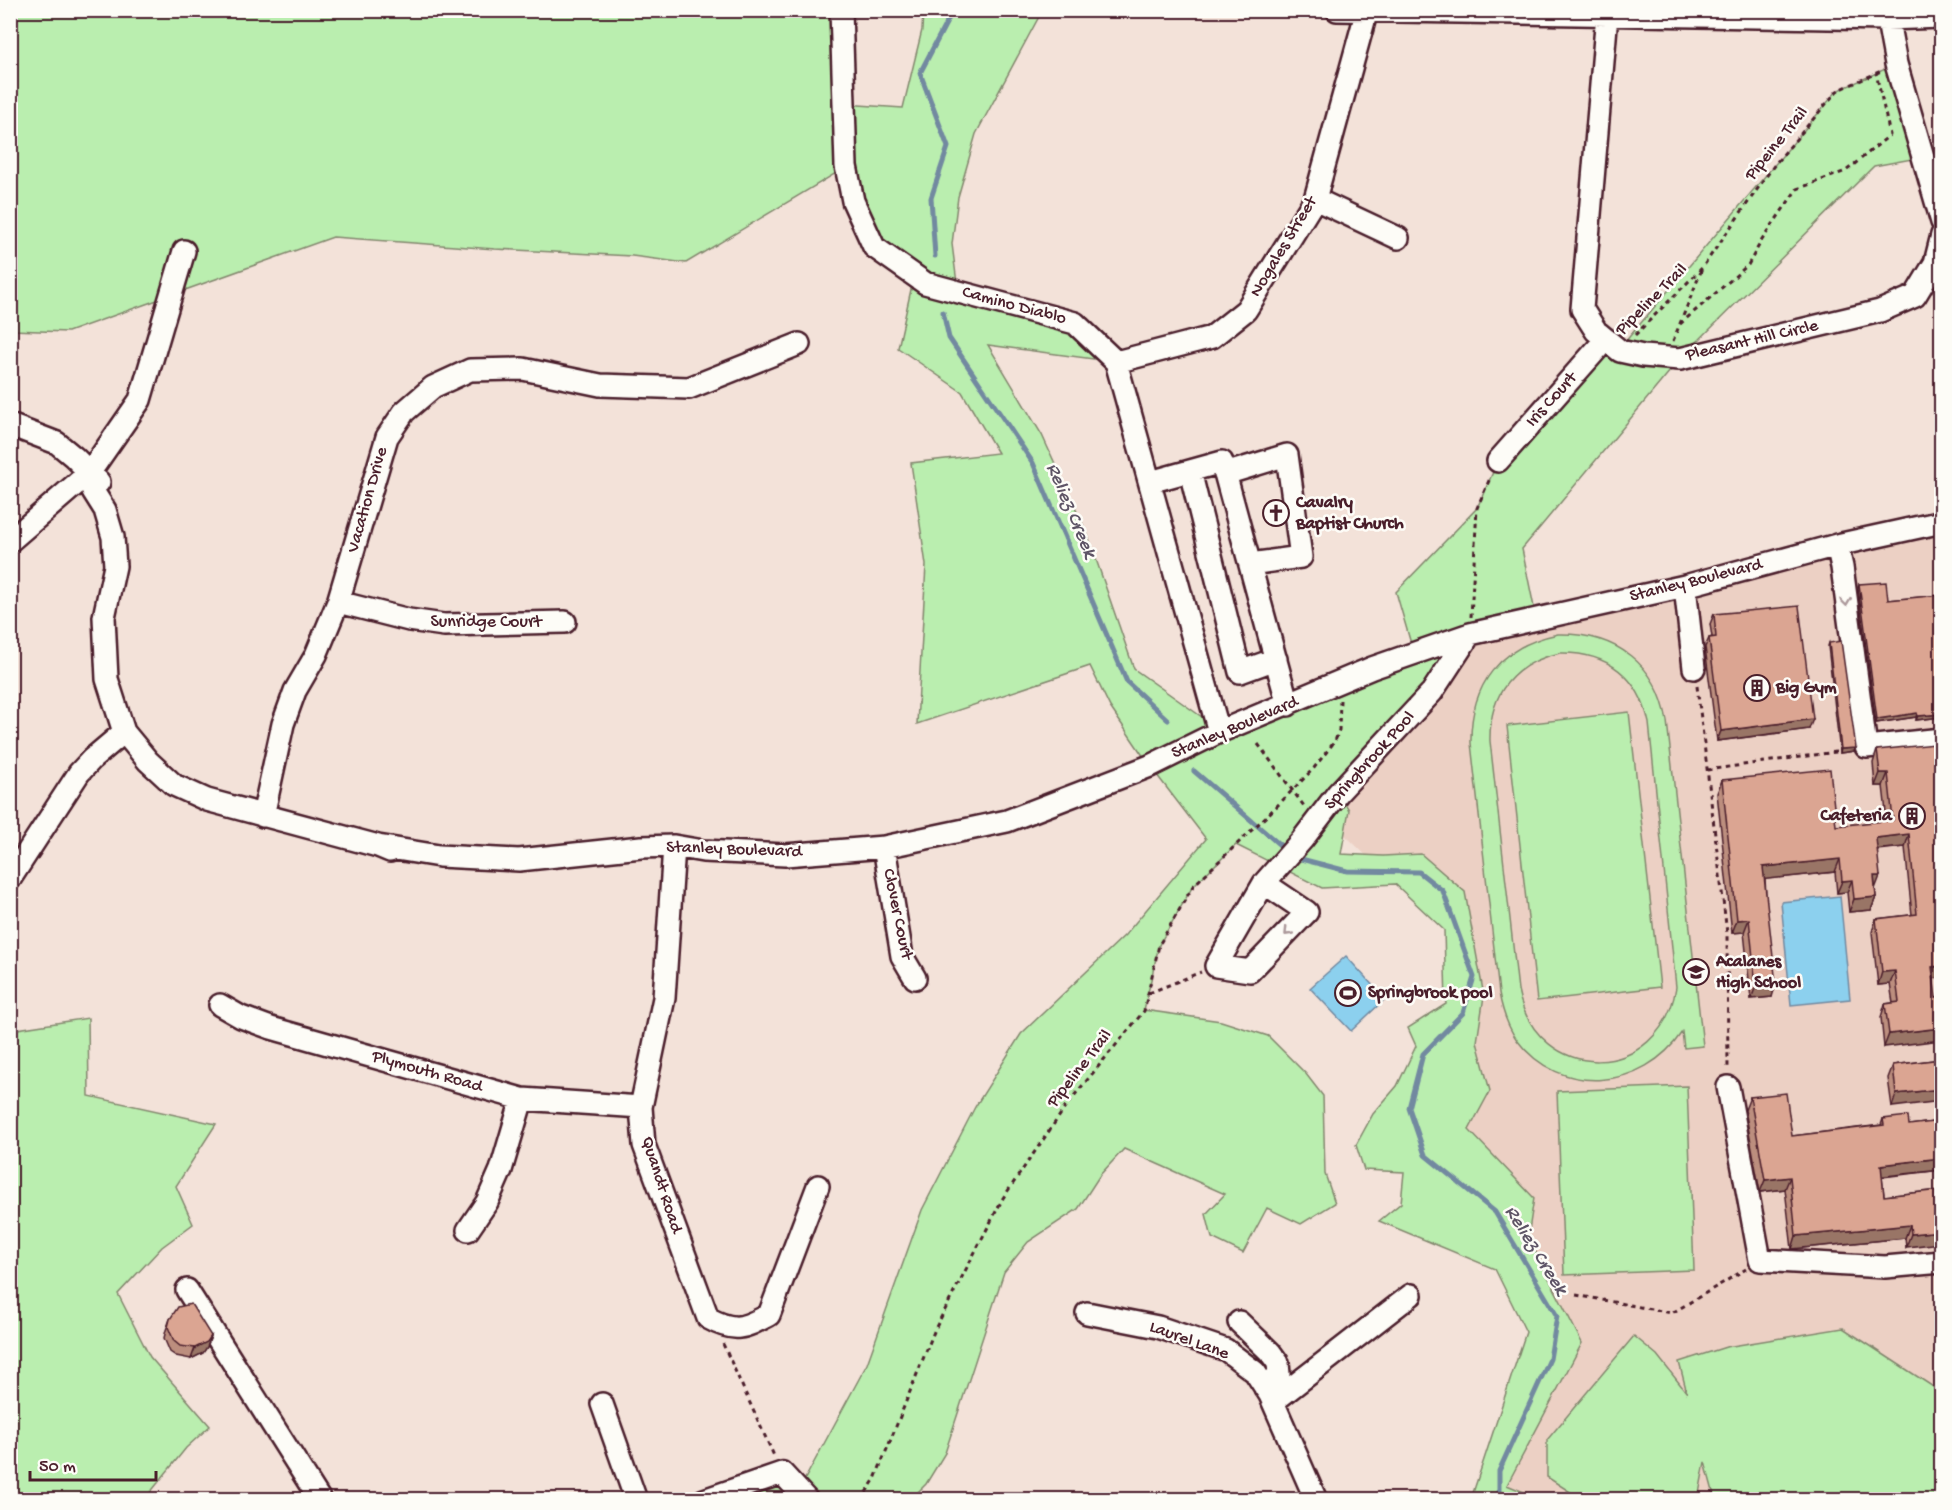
<svg xmlns="http://www.w3.org/2000/svg" width="1952" height="1510" font-family="'Gochi Hand',sans-serif">
  <style>
    .built { fill: #ecd0c4 }
    .green { fill: #baeeaf; stroke: #82866d; stroke-width: 1.5; fill-rule: evenodd }
    .water { fill: #8cd0ee; stroke: #7289a0; stroke-width: 1.5 }
    .lines { fill: none; stroke-linecap: round; stroke-linejoin: round }
    .stream { stroke: #7289a0; stroke-width: 5 }
    .minor-casing { stroke: #4a1f2b; stroke-width: 26 }
    .path { stroke: #4a1f2b; stroke-width: 3; stroke-dasharray: 4.5 4.5; stroke-linecap: butt }
    .minor { stroke: #fdfcf7; stroke-width: 21 }
    .wall { fill: #bc8e7e; stroke: #4a1f2b; stroke-width: 1.5 }
    .shaded-wall { fill: #997466; stroke: #4a1f2b; stroke-width: 1.5 }
    .building { fill: #dba592; stroke: #4a1f2b; stroke-width: 1.5 }
    .oneway { stroke: #ac999b }
    .labels { text-anchor: middle; dominant-baseline: central; stroke-width: 5; stroke-linejoin: round; paint-order: stroke }
    .street-label { font-size: 18px; fill: #4a1f2b; stroke: #fdfcf7 }
    .poi-label { font-size: 18px; font-weight: bold; fill: #4a1f2b; stroke: #fdfcf7; text-anchor: start }
    .water-label { font-size: 20px; font-style: italic; fill: #5e5466; stroke: #fdfcf7 }
  </style>
  <rect width="100%" height="100%" fill="#f3e2d9"/>
  <filter id="ink" filterUnits="userSpaceOnUse"><feTurbulence type="fractalNoise" baseFrequency=".0167" numOctaves="2"/><feDisplacementMap in="SourceGraphic" scale="12" xChannelSelector="R" yChannelSelector="G"/><feConvolveMatrix kernelMatrix="1 2 1 2 8 2 1 2 1" color-interpolation-filters="sRGB"/></filter>
  <g filter="url(#ink)">
    <path class="built" d="M1941,522V1499L1541,1500L1507,1486L1582,1343L1453,1136L1463,1049L1444,930L1324,815L1470,634Z"/>
    <path class="green" d="M10,11H841L844,104L903,108L922,30L923,11H1042L976,134L958,197L952,244L958,291L1075,323L1116,362L988,345L1042,435L1088,536L1134,669L1219,729L1414,654L1396,592L1477,508L1498,461L1606,339L1619,349L1837,91L1896,64L1923,157L1874,166L1680,359L1522,549L1536,617L1470,634L1338,792L1349,810L1341,854L1383,856L1421,854L1465,892L1484,996L1477,1042L1490,1091L1469,1130L1534,1198L1528,1237L1582,1343L1507,1485L1541,1499H1471L1526,1332L1495,1269L1379,1221L1401,1203L1404,1172L1364,1170L1356,1145L1373,1114L1397,1086L1416,1046L1408,1028L1446,1004L1444,930L1395,884L1322,888L1236,845L1193,886L1159,945L1144,1010L1221,1021L1268,1036L1306,1074L1323,1096L1325,1174L1335,1203L1301,1224L1267,1208L1243,1253L1212,1238L1206,1214L1225,1194L1124,1149L1100,1175L1078,1209L1028,1242L1004,1272L945,1453L926,1484L911,1499H729L773,1476L799,1490L867,1364L922,1210L975,1107L1021,1034L1125,935L1206,839L1150,766L1110,707L1090,666L917,724L926,565L911,463L998,453L962,392L898,348L914,276L874,247L846,167L686,263L632,256L495,249L333,237L68,332L11,330Z
      M1558,634C1616,633 1657,664 1667,721L1703,1046L1684,1048L1682,1032C1644,1090 1560,1098 1517,1040C1507,1026 1502,1009 1499,993L1471,743C1470,684 1500,646 1558,634ZM1560,653C1608,652 1639,677 1649,723L1676,987C1661,1084 1537,1086 1518,990L1490,741C1489,693 1514,663 1560,653Z
      M1629,712L1660,987L1537,1001L1507,726Z
      M88,1018L89,1096L216,1124L176,1186L193,1224L162,1247L118,1294L150,1357L210,1426L186,1448L145,1499H11V1030Z
      M1687,1086L1694,1270L1564,1275L1557,1091Z
      M1843,1328L1941,1392V1499H1715L1705,1462L1698,1499H1581L1547,1477V1440L1634,1336L1657,1355L1687,1393L1679,1362L1726,1347Z"/>
    <path class="water" d="M1840,896L1850,999L1791,1005L1781,902Z
      M1346,956L1385,999L1351,1031L1310,988Z"/>
    <g class="lines">
      <path class="stream" d="M935,256L931,198L948,147L920,73L953,10
        M943,312L949,338L1033,463L1127,682L1168,720
        M1194,771L1281,846
        M1301,859L1347,871L1419,872L1443,891L1474,977L1463,1013L1423,1054L1409,1108L1425,1155L1495,1212L1557,1316L1550,1359L1499,1471V1500"/>
      <defs>
        <path id="minor" d="M841,10L846,166L853,201L874,247L925,283L1075,323L1116,362L1219,732
          M1337,10L1886,19L1942,17
          M1886,10L1896,64L1942,222
          M1607,14L1582,309L1596,331L1620,351L1643,356L1680,359L1880,311L1915,296L1935,263L1942,235
          M1315,199L1398,238
          M1116,362L1212,337L1246,310L1315,199L1367,10
          M10,425L57,443L74,457L99,482
          M1498,461L1606,339
          M1190,471L1240,672L1276,659
          M1225,474L1287,455L1301,557L1250,564
          M95,479L93,491L105,510L113,537L115,566L104,617L107,679L124,732L148,761L174,785L207,800L378,846L390,851
          M1150,482L1222,462L1288,705
          M10,541L90,472L140,400L184,251
          M1837,545L1842,567L1866,747L1942,739
          M1685,586L1694,668
          M338,602L409,620L444,625L565,622
          M263,816L283,724L295,691L316,655L338,602L387,437L404,412L433,387L470,370L523,369L600,385L689,388L799,344
          M378,846L439,856L519,860L641,847L674,846L703,851L785,855L884,847L1007,821L1150,766L1219,732L1372,668L1470,634L1685,586L1837,545L1942,522
          M674,846L664,998L641,1107L644,1145L708,1318C735,1333 744,1328 769,1315L818,1186
          M884,847L902,956L915,978
          M10,879L79,773L92,759L124,732
          M1264,883L1307,912L1250,971L1216,966L1264,883L1302,840L1338,793L1432,692L1470,634
          M220,1005L241,1017L271,1028L522,1099L641,1107
          M1728,1087L1760,1260L1885,1267L1942,1262
          M468,1230L487,1202L501,1170L522,1099
          M187,1290L320,1500
          M1087,1313L1158,1327L1226,1350L1255,1372L1270,1395L1316,1500
          M1239,1322L1270,1352L1278,1363L1279,1374L1265,1388
          M1273,1402L1411,1295
          M602,1404L636,1500
          M704,1500L782,1473L807,1500"/>
      </defs>
      <use href="#minor" class="minor-casing"/>
      <path class="path" d="M1680,324L1748,265L1762,240L1797,189L1846,171L1890,135L1876,73
        M1635,335L1702,268L1775,164L1837,91L1881,71
        M1673,341L1702,269
        M1471,617L1477,508L1491,476
        M1697,686L1727,933L1728,1070
        M1258,744L1304,806
        M1707,770L1843,751
        M1149,993L1201,972
        M1576,1295L1672,1313L1746,1269
        M723,1344L775,1458
        M861,1500L875,1479L935,1329L1003,1198L1069,1102L1144,1011L1159,945L1193,886L1277,806L1314,768L1335,741L1339,730L1340,700"/>
      <use href="#minor" class="minor"/>
    </g>
    <path class="wall" d="M1859,584L1888,600L1941,595V717L1916,720V717L1876,723L1858,588Z
      M1714,614L1809,729L1717,741L1705,647L1709,638L1712,637L1710,624Z
      M1829,643L1854,751L1840,753L1828,646Z
      M1877,750L1941,803V915L1934,979L1884,1047L1881,1017L1885,1004L1893,1003L1890,984L1878,985L1872,932L1876,919L1912,915L1905,847L1877,850L1875,888L1876,897L1871,910L1849,912L1847,892L1837,893L1835,872L1765,879L1772,997L1751,999L1744,932L1732,933L1717,793L1722,780L1836,826L1887,821L1883,786H1875L1873,763Z
      M1941,1059L1892,1107L1888,1078L1893,1065Z
      M1750,1097L1792,1136L1881,1125L1883,1119L1909,1125L1941,1121V1170L1882,1177L1884,1196L1941,1190L1906,1247L1905,1238L1792,1249L1785,1189L1760,1192L1745,1110Z
      M170,1319L211,1336L207,1347L203,1353L191,1359L176,1356L170,1352L164,1338L166,1330Z"/>
    <path class="shaded-wall" d="M1917,713L1916,717L1876,723L1877,719Z
      M1941,714V717L1916,720L1918,716Z
      M1813,719L1809,729L1717,741L1721,731Z
      M1856,748L1854,751L1840,753L1841,749Z
      M1880,773H1888L1883,786H1875Z
      M1909,834L1905,847L1871,850L1876,838Z
      M1840,859L1835,872L1759,880L1763,867Z
      M1874,876H1880L1875,889Z
      M1852,880L1847,892L1837,893L1842,881Z
      M1876,897L1871,910L1849,912L1854,899Z
      M1941,902V915H1935L1939,903Z
      M1749,919L1744,932L1732,933L1737,920Z
      M1941,966V978L1928,979L1932,967Z
      M1895,971L1890,984L1878,985L1882,972Z
      M1776,984L1772,997L1751,999L1756,986Z
      M1941,1028V1040L1884,1047L1889,1034Z
      M1941,1089V1101L1892,1107L1896,1094Z
      M1941,1158V1170L1876,1177L1881,1165Z
      M1790,1177L1785,1189L1760,1192L1765,1180Z
      M1910,1225L1905,1238L1792,1249L1796,1236Z
      M1941,1231V1243L1906,1247L1911,1234Z
      M211,1336L207,1347L203,1353L191,1359L195,1348Z"/>
    <path class="building" d="M1886,582L1888,600L1941,595V714L1918,716L1917,713L1877,719L1859,584Z
      M1799,606L1813,719L1721,731L1709,638L1716,637L1714,614Z
      M1841,641L1856,748L1841,749L1829,643Z
      M1935,744L1941,803V902L1939,903L1941,921V966L1932,967L1936,998L1941,997V1028L1889,1034L1885,1004L1899,1002L1895,971L1882,972L1876,919L1917,914L1909,834L1876,838L1880,876H1874L1876,897L1854,899L1852,880L1842,881L1840,859L1763,867L1776,984L1756,986L1749,919L1737,920L1722,780L1830,769L1836,826L1893,820L1888,773H1880L1877,750Z
      M1941,1059V1089L1896,1094L1893,1065Z
      M1786,1093L1792,1136L1884,1125L1883,1119L1908,1116L1909,1125L1941,1121V1158L1881,1165L1884,1196L1941,1190V1231L1911,1234L1910,1225L1796,1236L1790,1177L1765,1180L1750,1097Z
      M191,1304L211,1336L207,1342L195,1348L180,1346L174,1341L168,1327L170,1319L178,1307Z"/>
    <defs><path id="oneway-chevron" d="M-2-3.5L2.5 0L-2 3.5" fill="none" stroke-width="1.6" stroke-linecap="round" stroke-linejoin="round" transform="scale(1.5)"/></defs>
    <g class="oneway">
      <use href="#oneway-chevron" transform="translate(1846 602) rotate(83)"/>
      <use href="#oneway-chevron" transform="translate(1288 932) rotate(134)"/>
    </g>
  </g>
  <defs>
    <symbol id="church-ring" viewBox="-11 -11 22 22"><circle r="9.5" fill="#fdfcf7" stroke="#4a1f2b" stroke-width="1.5"/><path d="M-1.2-6h2.4v3.5h3.3v2.4h-3.3V6h-2.4V-.1h-3.3v-2.4h3.3Z" fill="#4a1f2b"/></symbol>
    <symbol id="building-ring" viewBox="-11 -11 22 22"><circle r="9.5" fill="#fdfcf7" stroke="#4a1f2b" stroke-width="1.5"/><path d="M-4-6H4V6H1V3H-1V6H-4ZM-2.5-4.3h1.7v1.8h-1.7ZM.8-4.3h1.7v1.8H.8ZM-2.5-1h1.7V.8h-1.7ZM.8-1h1.7V.8H.8Z" fill="#4a1f2b"/></symbol>
    <symbol id="school-ring" viewBox="-11 -11 22 22"><circle r="9.5" fill="#fdfcf7" stroke="#4a1f2b" stroke-width="1.5"/><path d="M0-5L7-2L0 1L-7-2ZM-4 1L0 2.5L4 1V4Q0 6-4 4Z" fill="#4a1f2b"/></symbol>
    <symbol id="stadium-ring" viewBox="-11 -11 22 22"><circle r="9.5" fill="#fdfcf7" stroke="#4a1f2b" stroke-width="1.5"/><path d="M0-5a6.5 5 0 1 0 0 10a6.5 5 0 1 0 0-10ZM-3.5-1.8h7v3.6h-7Z" fill="#4a1f2b"/></symbol>
  </defs>
  <g fill-rule="evenodd">
    <use href="#church-ring" x="1261" y="498" width="30" height="30"/>
    <use href="#building-ring" x="1742" y="673" width="30" height="30"/>
    <use href="#building-ring" x="1897" y="801" width="30" height="30"/>
    <use href="#school-ring" x="1681" y="957" width="30" height="30"/>
    <use href="#stadium-ring" x="1333" y="978" width="30" height="30"/>
  </g>
  <g class="labels">
    <g class="street-label">
      <text transform="translate(1777 144) rotate(-51)">Pipeine Trail</text>
      <text transform="translate(1284 247) rotate(-59)">Nogales Street</text>
      <text transform="translate(1652 300) rotate(-45)">Pipeline Trail</text>
      <text transform="translate(1014 306) rotate(15)">Camino Diablo</text>
      <text transform="translate(1752 341) rotate(-13)">Pleasant Hill Circle</text>
      <text transform="translate(1552 400) rotate(-48)">Iris Court</text>
      <text transform="translate(368 500) rotate(-74)">Vacation Drive</text>
      <text transform="translate(1696 581) rotate(-14)">Stanley Boulevard</text>
      <text x="486" y="622">Sunridge Court</text>
      <text transform="translate(1235 728) rotate(-23)">Stanley Boulevard</text>
      <text transform="translate(1370 761) rotate(-48)">Springbrook Pool</text>
      <text transform="translate(734 850) rotate(2)">Stanley Boulevard</text>
      <text transform="translate(897 914) rotate(78)">Clover Court</text>
      <text transform="translate(1080 1069) rotate(-52)">Pipeline Trail</text>
      <text transform="translate(427 1072) rotate(16)">Plymouth Road</text>
      <text transform="translate(661 1185) rotate(72)">Quandt Road</text>
      <text transform="translate(1189 1341) rotate(20)">Laurel Lane</text>
    </g>
    <g class="poi-label">
      <text x="1296" y="503">Cavalry<tspan x="1296" dy="21">Baptist Church</tspan></text>
      <text x="1776" y="688">Big Gym</text>
      <text x="1892" y="816" text-anchor="end">Cafeteria</text>
      <text x="1716" y="962">Acalanes<tspan x="1716" dy="21">High School</tspan></text>
      <text x="1368" y="993">Springbrook pool</text>
    </g>
    <g class="water-label">
      <text transform="translate(1070 511) rotate(67)">Reliez Creek</text>
      <text transform="translate(1535 1251) rotate(58)">Reliez Creek</text>
    </g>
  </g>
  <rect width="1952" height="1510" fill="none" stroke="#fdfcf7" stroke-width="36"/>
  <rect x="18" y="18" width="1916" height="1474" fill="none" stroke="#4a1f2b" stroke-width="2" filter="url(#ink)"/>
  <path d="M30 1471v9h126v-9" fill="none" stroke="#4a1f2b" stroke-width="3"/>
  <text x="39" y="1471" font-size="18" fill="#4a1f2b" stroke="#fdfcf7" stroke-width="4.5" paint-order="stroke">50 m</text>
</svg>
